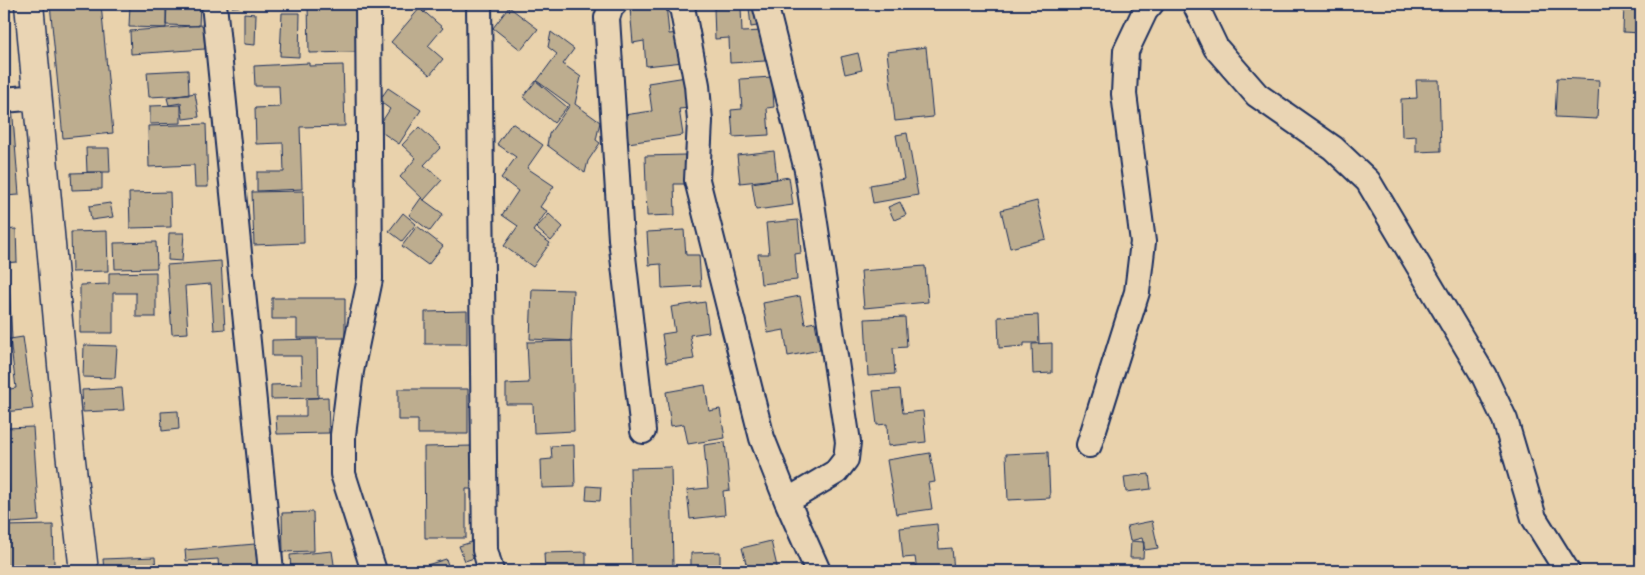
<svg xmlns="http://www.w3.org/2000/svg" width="1645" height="575" font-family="Mali,sans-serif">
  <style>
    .building { fill: #bdad8f; stroke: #1b2f5e }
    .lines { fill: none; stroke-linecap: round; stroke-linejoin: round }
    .minor-casing { stroke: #1b2f5e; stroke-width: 28 }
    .major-casing { stroke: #1b2f5e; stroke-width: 31 }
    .minor { stroke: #ead5b4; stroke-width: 24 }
    .major { stroke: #ead5b4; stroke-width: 28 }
  </style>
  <rect width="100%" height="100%" fill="#e9d2ac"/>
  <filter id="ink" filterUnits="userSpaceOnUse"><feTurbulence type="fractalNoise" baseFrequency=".02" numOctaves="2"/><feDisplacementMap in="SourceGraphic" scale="10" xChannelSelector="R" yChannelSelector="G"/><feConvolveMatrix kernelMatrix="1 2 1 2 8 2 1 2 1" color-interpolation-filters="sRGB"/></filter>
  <g filter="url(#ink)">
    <path class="building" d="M50,4H101L113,133L63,138Z
      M130,4H167L166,28L129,27Z
      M166,4H200L199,26L166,25Z
      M232,4H265V5L232,7Z
      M281,4H302V6L281,5Z
      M308,4H355L357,52L309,53Z
      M415,4H433L424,13Z
      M666,4L669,34L681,33L683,62L646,66L644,41L633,43L630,8Z
      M742,4H755L757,26L751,27L749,8L743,9Z
      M1624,4H1641V33L1623,32Z
      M509,7L538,29L521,50L493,28Z
      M741,7L742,32L763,31L765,61L730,63L729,38L715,39L714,8Z
      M420,8L443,28L428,46L443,59L430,75L391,42Z
      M244,13L256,14L255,45L244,44Z
      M282,13H300L299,57L280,56Z
      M203,25L205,49L131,54L130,31Z
      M551,32L574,49L563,64L581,77L575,104L600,122L596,140L600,143L588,161L585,173L547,145L549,134L570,105L537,81L557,54L548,47Z
      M926,47L933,117L895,121L887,52Z
      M858,53L862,70L845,74L841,57Z
      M309,63V66L343,65L345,126L300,127L302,189L257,191V172H284L283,143L256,144L255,108L280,107L279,86H255L254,66Z
      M188,70L189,95L149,97L147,72Z
      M686,77L690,108L679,109L683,135L628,143L624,115L652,111L648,83Z
      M772,77L774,107L767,108L769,135L733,137L731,110L742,109L740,79Z
      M1557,78L1599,80L1597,119L1555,117Z
      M1416,80H1439L1441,151L1416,152V136L1402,137L1401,99L1417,98Z
      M536,81L567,107L554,123L523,97Z
      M388,88L421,110L399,144L377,129L390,109L379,101Z
      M195,93L199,117L183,119L181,103L169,105L167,98Z
      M4,105H12L19,195L4,196Z
      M181,105V123L150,124V106Z
      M512,123L543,145L527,168L554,186L540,207L547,211L533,231L550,243L533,267L504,246L518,226L502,215L518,191L501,178L516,157L497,144Z
      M206,124L208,187H195L194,165L149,167L148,126Z
      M419,127L441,147L424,165L442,180L424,200L400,177L416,158L402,145Z
      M907,133L918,195L873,203L870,185L904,179L896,135Z
      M86,148H109L110,172H87Z
      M774,151L777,179L740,183L737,155Z
      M685,155L686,184H674L675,215L647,216L645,156Z
      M102,172V189L72,190L71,173Z
      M789,177L793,205L756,210L752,183Z
      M303,191L304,243L254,245L252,192Z
      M170,192L171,227L130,228L129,193Z
      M421,198L443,214L430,231L409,215Z
      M1037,201L1046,239L1010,248L1001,210Z
      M900,202L906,215L894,220L888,207Z
      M110,203L113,217L91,220L89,206Z
      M403,213L416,224L402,241L389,231Z
      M549,214L563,227L551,241L536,228Z
      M798,220L801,253L795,254L797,280L761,284L758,254H769L766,223Z
      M417,226L443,246L428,265L402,246Z
      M16,229L17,262L4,263V230Z
      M684,230L686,255H699L701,286L662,288L661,264L649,265L647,232Z
      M107,231L108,271L72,272L71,232Z
      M169,233H184L182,261L168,260Z
      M156,242L157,268L115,269L114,243Z
      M221,261L225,329L214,330L211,284L185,286L188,333L172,334L167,265Z
      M925,266L928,302L864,308L861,271Z
      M156,272V317H136V293H113V333H80V285L109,284V273Z
      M4,282H9L12,339H4Z
      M532,289L573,290L571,341L530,339Z
      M800,296L805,324L815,322L820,350L788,356L784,330L768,333L763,303Z
      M272,298H345V338H297V319H272Z
      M705,302L709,332L690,335L694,359L666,363L662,334L675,332L671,307Z
      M467,311V344H425V312Z
      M1038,315L1039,343H1024V346L999,348L998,317Z
      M905,317L907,347L893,348L895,374L868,376L865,319Z
      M23,337L33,409L4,412V390L16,388L10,339Z
      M317,339L318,398L271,399V385L302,384L301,356H272V340Z
      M572,341L574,431L534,433L533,404H506V384L529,383L527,342Z
      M1052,343V373L1033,374L1032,344Z
      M84,345L117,346L115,378L83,377Z
      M705,385L709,411L720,409L725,438L688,444L684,424L671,426L666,392Z
      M122,388L124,410L83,412L82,390Z
      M398,389H468V434H418V420H398Z
      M900,389L903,413L923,411L926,442L888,446L887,424L877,425L873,391Z
      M328,397L329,433L277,434L276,416H306V398Z
      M178,411L179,429L162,431L161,412Z
      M33,427L39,521L11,523L5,428Z
      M725,442L730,490L723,491L725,515L690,519L687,490L708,488L704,445Z
      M574,445L575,487L542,488L541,460L552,459L551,446Z
      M473,446V489H466V538H425L424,447Z
      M1048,452L1050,498L1008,500L1006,454Z
      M930,453L935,482L928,483L932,509L896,514L887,460Z
      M671,467L673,566L632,567L630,468Z
      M1149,474L1151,489L1126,492L1124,477Z
      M587,486L601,487L600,501L586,500Z
      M313,512L314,551L283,552L282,513Z
      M1152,521L1158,548L1145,550L1142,538L1130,541L1127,526Z
      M937,524L939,549L952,548L954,571H917L915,557L903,558L900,528Z
      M53,525L54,565L4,567V526Z
      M475,541L480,556L465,561L459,546Z
      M771,541L778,571H748L742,548Z
      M1131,541L1144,542L1143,558H1130Z
      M255,544L258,571H219L218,559L186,561L185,550Z
      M332,551L335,571H318V569L291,571L290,555Z
      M586,552V571H545L544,553Z
      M720,552V571H691V553Z
      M155,557L156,571H104L103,559Z
      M446,559L450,571H408Z
      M4,570H27V571H4Z"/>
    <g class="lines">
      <defs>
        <path id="minor" d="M214,4L271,571
          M368,4L370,279L351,371L343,435V474L374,571
          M479,4L485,550L491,571
          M614,4L611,6L607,18L621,239L643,431
          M679,4L682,7L697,85L700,121L697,180L762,438L787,501L818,571
          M765,4L807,170L848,442L846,459L836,472L787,501
          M1195,4L1216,48L1257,95L1333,148L1368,181L1484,376L1505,420L1534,518L1567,571
          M4,100L38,97
          M1089,445L1137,292L1143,242L1124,94L1126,51L1145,11L1151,4"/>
        <path id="major" d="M29,4L70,452L84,571"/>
      </defs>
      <use href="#minor" class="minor-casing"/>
      <use href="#major" class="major-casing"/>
      <use href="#minor" class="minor"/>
      <use href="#major" class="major"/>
    </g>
  </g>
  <rect width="1645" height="575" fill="none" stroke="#ead5b4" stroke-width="20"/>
  <rect x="10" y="10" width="1625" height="555" fill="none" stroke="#1b2f5e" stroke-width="2" filter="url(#ink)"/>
</svg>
